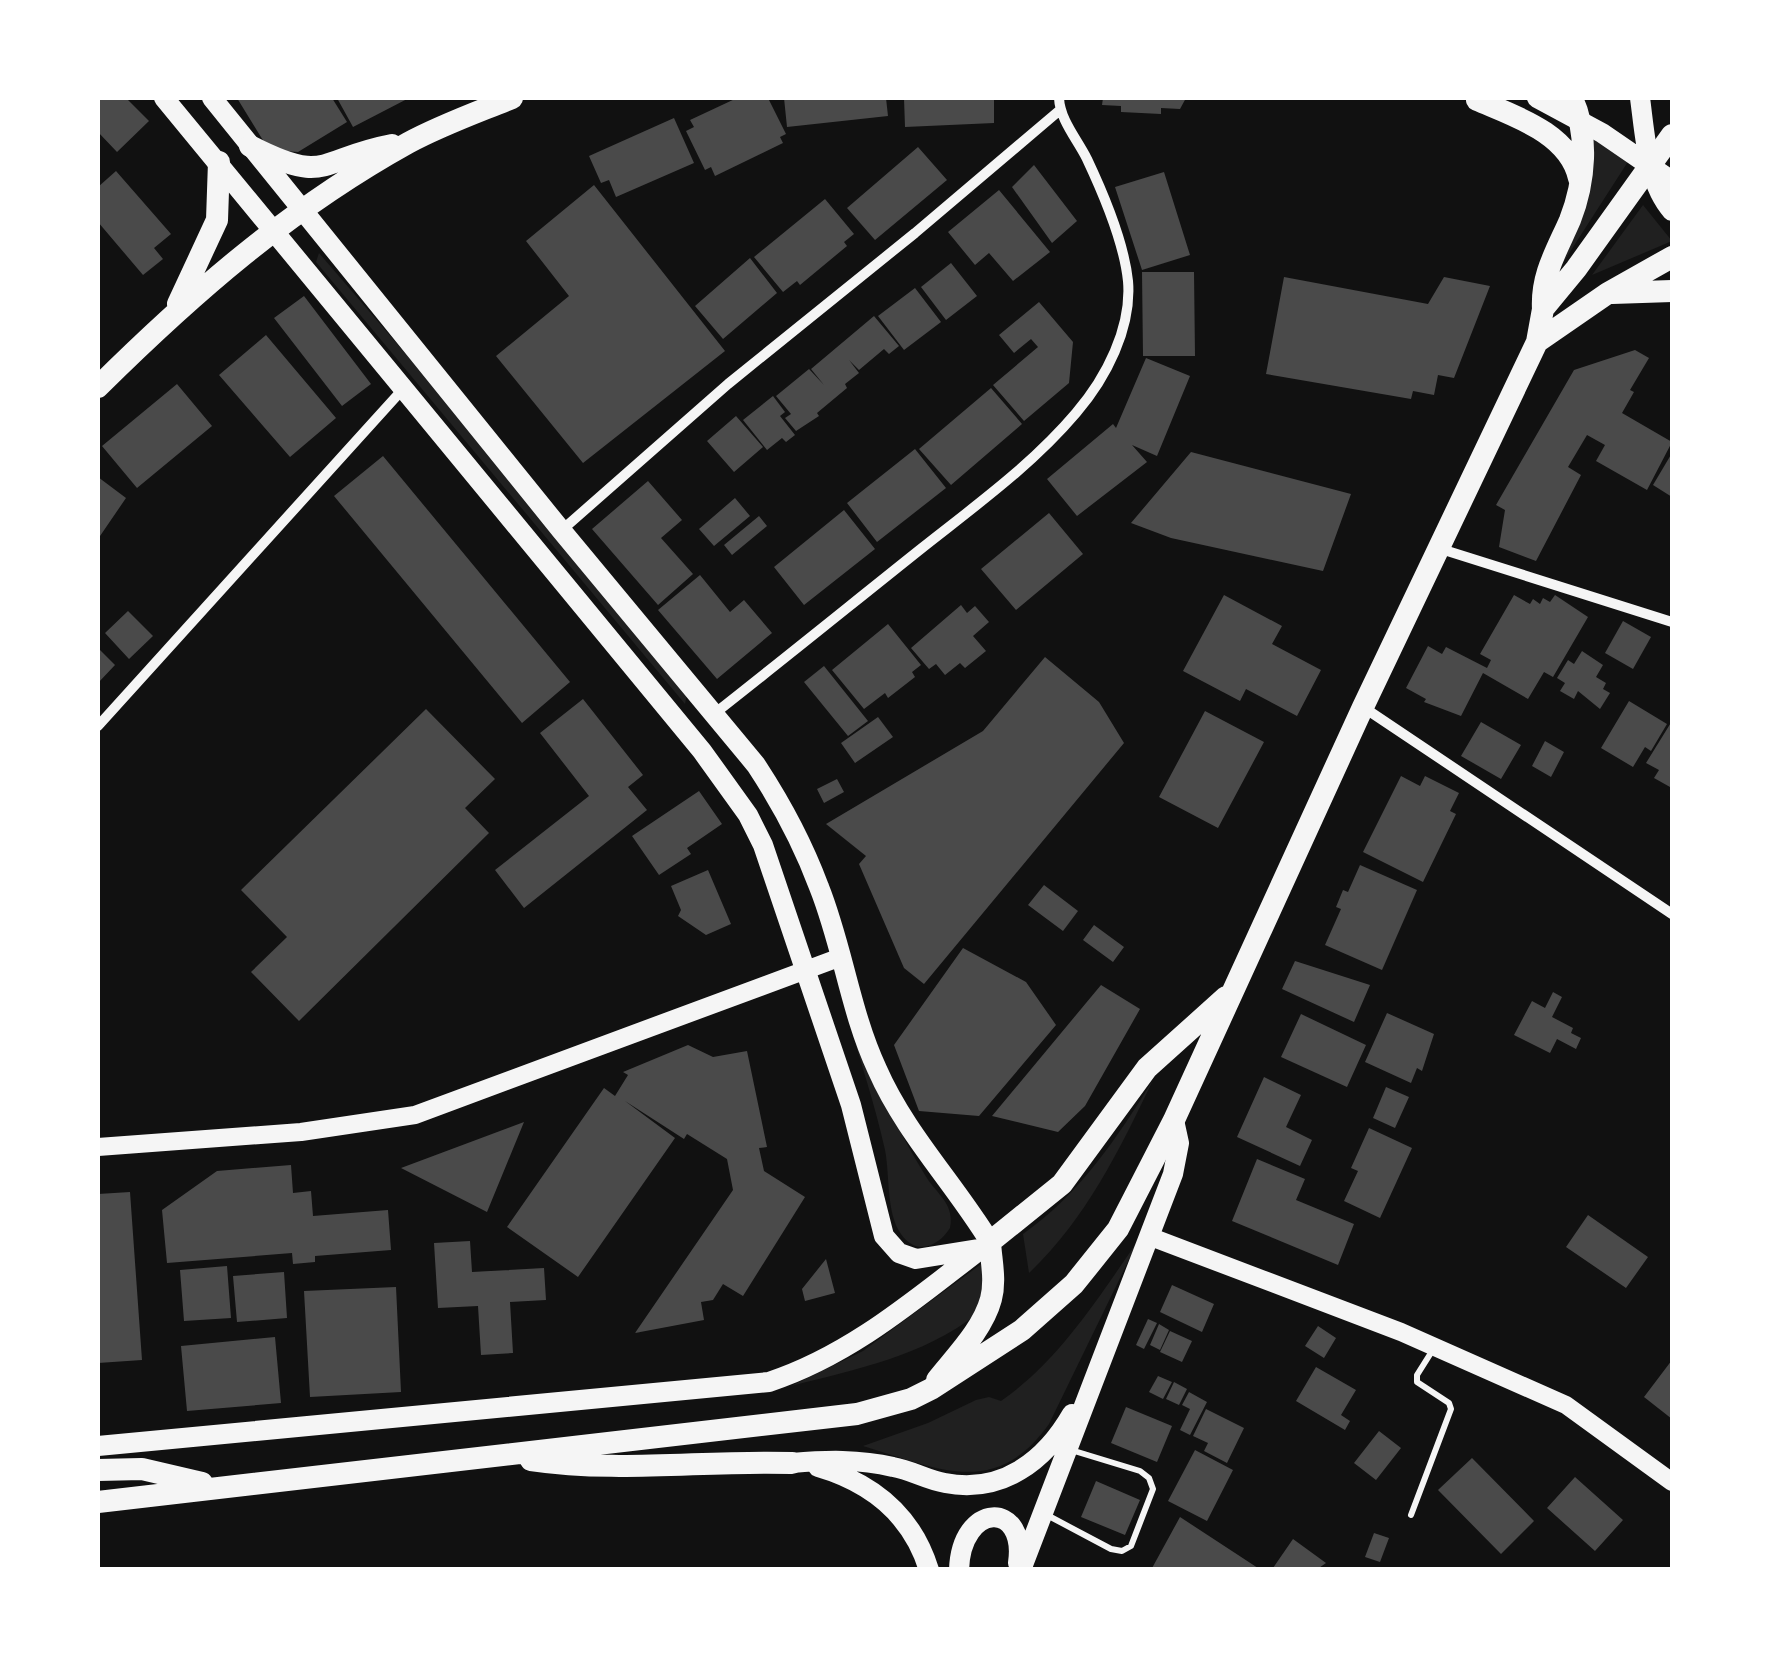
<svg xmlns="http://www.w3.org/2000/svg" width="1770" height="1667" font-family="Roboto,sans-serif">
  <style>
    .green { fill: #202020 }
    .building { fill: #4a4a4a }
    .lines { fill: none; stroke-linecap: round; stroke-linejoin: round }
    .service { stroke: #f5f5f5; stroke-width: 6 }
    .minor { stroke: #f5f5f5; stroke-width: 10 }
    .tertiary { stroke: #f5f5f5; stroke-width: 18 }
    .secondary { stroke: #f5f5f5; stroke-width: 20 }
    .trunk { stroke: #f5f5f5; stroke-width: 22 }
  </style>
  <rect width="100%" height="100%" fill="#111"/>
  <path class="green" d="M1593,132L1631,157L1550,283C1583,223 1592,203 1593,132Z
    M1643,205L1672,241L1592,275Z
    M319,253L689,683L685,704L316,262Z
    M847,1013C870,1069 893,1123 925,1175C936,1194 955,1203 950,1228C938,1247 916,1256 901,1234C886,1213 890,1175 885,1150C875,1104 859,1058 847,1013Z
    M1153,1080C1119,1151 1086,1219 1029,1273L1023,1234C1080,1194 1117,1138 1153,1080Z
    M1139,1239L1049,1424C995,1500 937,1468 863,1446L928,1423L976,1400L989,1397L1001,1401C1059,1361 1099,1297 1139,1239Z
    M988,1259L977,1314C923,1356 857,1369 791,1386L863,1351Z"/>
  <path class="building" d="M98,98H126L149,121L117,152L98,132Z
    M237,98H332L347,122L298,152L269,150Z
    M337,98H409L353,127Z
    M737,98H768L786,134L780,137L783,143L715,176L711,167L705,170L686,131L694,127L690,120Z
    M784,98H886L888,116L787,127Z
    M904,98H994V123L905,127Z
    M1103,98H1186L1180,109L1161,108V114L1121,112V106L1102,105Z
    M674,118L694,163L616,197L609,180L601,183L589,156Z
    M918,147L947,180L875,240L847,208Z
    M1034,165L1077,221L1052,243L1012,187Z
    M116,171L171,234L154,248L163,259L143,275L98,222V187Z
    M1164,172L1190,255L1142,270L1115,187Z
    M594,185L725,351L583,463L496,356L569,296L526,241Z
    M999,190L1050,252L1013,281L989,253L975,265L948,232Z
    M825,199L854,234L844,242L847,246L800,285L797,281L783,292L754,257Z
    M750,258L777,293L723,339L695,306Z
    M951,263L977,296L946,320L921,287Z
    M1142,272H1194L1195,356H1143Z
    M1284,277L1428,304L1444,277L1490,286L1454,378L1438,375L1434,395L1413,391L1411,399L1266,374Z
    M915,288L941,322L904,350L878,316Z
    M304,296L371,384L342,406L274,318Z
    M1039,302L1073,342L1069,383L1024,421L993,385L1038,347L1031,339L1014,353L999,335Z
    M874,316L899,346L889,354L884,349L859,370L849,360L859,373L845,384L847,388L817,413L819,416L796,431L785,418L791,414L776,396L809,369L824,385L811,369Z
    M266,335L336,418L290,457L219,375Z
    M1635,350L1649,358L1630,390L1634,392L1622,413L1672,442L1647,490L1596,461L1605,445L1587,435L1568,467L1581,475L1536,561L1499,547L1505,510L1496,505L1574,370Z
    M1146,358L1190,376L1157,456L1132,445L1147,462L1077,516L1047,479L1113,424L1116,428Z
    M177,384L212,426L137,488L102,446Z
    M991,388L1022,424L951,485L919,449Z
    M773,396L785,412L780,416L795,435L786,442L782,438L767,450L743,420Z
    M736,416L763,447L734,472L707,441Z
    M915,449L946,488L877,542L847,503Z
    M1191,452L1351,494L1323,571L1171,538L1131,523Z
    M1672,453V497L1653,485Z
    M383,456L570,682L522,723L334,496Z
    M98,477L126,498L98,539Z
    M648,481L682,520L661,538L693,574L658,605L592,529Z
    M735,498L750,516L714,546L699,529Z
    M844,510L875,549L804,605L774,567Z
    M1049,513L1083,554L1016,610L981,569Z
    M759,516L767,526L732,555L724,545Z
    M700,575L730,612L744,600L772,633L717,679L658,610Z
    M1224,595L1282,626L1272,644L1321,670L1297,716L1246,689L1240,701L1183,671Z
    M1514,595L1530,604L1533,599L1540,604L1543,598L1550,602L1555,595L1588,617L1553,677L1544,672L1528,699L1483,673L1461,716L1424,702L1426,699L1406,688L1428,646L1442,654L1446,647L1487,668L1491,660L1480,654Z
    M961,605L967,613L975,606L989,622L973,636L986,651L965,668L960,663L945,675L936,664L929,669L911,648Z
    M128,611L153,636L129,659L105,633Z
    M1623,621L1651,637L1633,669L1605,653Z
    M888,624L921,665L912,672L915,677L888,698L885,693L864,709L832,670Z
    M98,648L115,665L98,683Z
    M1582,651L1603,665L1596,677L1606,683L1603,689L1610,693L1600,709L1578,691L1574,699L1560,691L1565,683L1557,678L1568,660L1574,664Z
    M1045,657L1099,702L1124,743L924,984L904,968L859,864L866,856L826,824L983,731Z
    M824,666L868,721L848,736L804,682Z
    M583,699L643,775L628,787L647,810L524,908L495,870L589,796L540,733Z
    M1629,701L1667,724L1651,751L1645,747L1633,767L1601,748Z
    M426,709L495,779L465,808L489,833L299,1021L251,972L287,937L241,890Z
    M1205,711L1264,742L1218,828L1159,797Z
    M878,717L893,737L855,763L841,743Z
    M1672,721V782L1670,787L1654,778L1659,770L1646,763Z
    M1481,722L1521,745L1501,779L1461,756Z
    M1545,741L1564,752L1551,777L1532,766Z
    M1401,776L1420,786L1425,776L1459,793L1450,811L1456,814L1423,882L1363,852Z
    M837,779L844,792L824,803L817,789Z
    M699,791L722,824L687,848L691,854L659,875L632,836Z
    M1360,865L1417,890L1382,970L1325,945L1341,909L1336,907L1343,890L1348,892Z
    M708,870L731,924L706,935L678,916L681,910L671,886Z
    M1044,885L1078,911L1063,931L1028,905Z
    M1094,925L1124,947L1113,962L1083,940Z
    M963,948L1026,982L1056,1025L979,1116L919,1111L894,1045Z
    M1295,961L1370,985L1354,1022L1282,989Z
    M1101,985L1140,1009L1085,1106L1058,1132L992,1116Z
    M1553,992L1562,997L1552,1017L1573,1028L1571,1033L1581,1038L1576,1049L1557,1039L1550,1053L1514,1035L1532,1001L1545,1008Z
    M1387,1013L1434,1034L1422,1071L1417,1068L1411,1083L1365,1062Z
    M1301,1014L1366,1045L1347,1087L1281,1057Z
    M688,1045L713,1057L747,1051L767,1147L759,1148L764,1171L805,1197L743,1296L723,1284L713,1300L701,1302L704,1320L635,1333L733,1190L727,1159L687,1134L684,1139L625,1101L675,1138L578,1277L507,1227L604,1088L615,1096L628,1075L623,1072Z
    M1264,1077L1301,1095L1286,1127L1312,1140L1300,1166L1237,1137Z
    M1386,1087L1409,1097L1395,1128L1373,1118Z
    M524,1122L487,1212L401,1168Z
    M1369,1128L1412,1148L1380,1218L1344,1201L1358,1171L1351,1168Z
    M1257,1159L1305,1179L1296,1200L1354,1224L1338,1265L1232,1221Z
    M291,1165L293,1193L311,1191L313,1216L388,1210L391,1250L315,1256V1262L293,1264L292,1253L167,1263L162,1210L217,1171Z
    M130,1192L142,1360L98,1363V1194Z
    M1588,1215L1648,1257L1626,1288L1566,1247Z
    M470,1241L472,1272L544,1268L546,1300L510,1302L513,1353L481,1355L478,1306L438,1308L434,1243Z
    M826,1259L835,1293L805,1301L802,1289Z
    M227,1266L231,1318L184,1321L180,1270Z
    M284,1272L287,1318L237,1322L233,1276Z
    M1172,1285L1214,1304L1202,1332L1160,1312Z
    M396,1287L401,1392L310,1397L304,1291Z
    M1148,1319L1157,1323L1144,1349L1136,1345Z
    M1159,1324L1169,1330L1160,1350L1150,1345Z
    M1318,1326L1336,1338L1324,1358L1305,1346Z
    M1170,1331L1192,1341L1182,1362L1160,1352Z
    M275,1337L281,1403L187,1411L181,1346Z
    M1672,1360V1419L1644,1397Z
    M1316,1367L1356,1390L1341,1415L1350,1421L1345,1430L1296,1401Z
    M1158,1376L1172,1382L1163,1399L1149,1392Z
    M1174,1382L1187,1389L1179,1405L1166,1399Z
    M1189,1392L1207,1402L1190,1435L1180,1430L1190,1409L1182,1405Z
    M1126,1407L1172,1426L1157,1462L1111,1443Z
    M1206,1409L1244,1428L1227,1463L1204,1451L1208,1443L1193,1436Z
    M1379,1431L1401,1448L1376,1480L1354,1463Z
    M1195,1450L1233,1470L1207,1521L1168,1501Z
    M1472,1458L1534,1521L1501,1554L1438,1490Z
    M1575,1477L1623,1520L1595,1551L1547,1508Z
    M1096,1481L1140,1500L1125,1535L1081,1517Z
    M1180,1517L1261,1570H1151Z
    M1374,1533L1389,1538L1380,1562L1365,1557Z
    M1293,1539L1326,1563L1316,1570H1275L1273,1568Z"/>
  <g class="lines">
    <path class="service" d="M1045,1514L1111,1549L1122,1551L1131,1546L1153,1489L1149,1478L1140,1471L1071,1450
      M1411,1515L1451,1409L1449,1403L1417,1382V1375L1434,1348"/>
    <path class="minor" d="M562,530L728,384L915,233L1060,110
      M1441,549L1672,622
      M1363,707L1672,914
      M714,714C784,659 853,603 922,548C975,506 1032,465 1076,413C1106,378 1132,328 1128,281C1124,242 1104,195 1087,159C1077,139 1060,120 1059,98
      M98,726L403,389"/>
    <path class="tertiary" d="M98,1147L301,1132L415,1115L841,957
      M1151,1237L1401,1332L1566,1405L1672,1482"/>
    <path class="secondary" d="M164,98L702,751L748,815L763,845L851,1105L884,1236L899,1253L916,1259L978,1249
      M1537,98L1602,133L1672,181
      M1640,98C1645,134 1647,183 1672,211
      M98,1446L769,1382C854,1354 920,1295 990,1242C954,1183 905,1133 877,1069C850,1011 843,947 819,887C803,844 781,803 756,765L561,530L212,98
      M792,1463C826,1460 859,1459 893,1467C911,1470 927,1480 945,1483C1002,1494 1045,1461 1072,1414
      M818,1467C873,1483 912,1515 929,1570
      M959,1570C961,1502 1027,1500 1018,1563
      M1021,1570L1173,1174L1179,1143L1174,1120"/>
    <path class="trunk" d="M1477,100C1514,116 1569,133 1579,178
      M250,146C328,186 318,159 392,145
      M1612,293L1672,291
      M178,304L217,220L219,162
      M1543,309C1541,275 1557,250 1570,220C1585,182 1589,135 1572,98
      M1537,342L1608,293L1672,257
      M98,387C193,293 289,209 408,143C441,125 478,112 512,98
      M937,1380C956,1356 983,1329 991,1299C996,1280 991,1260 990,1242L1062,1184L1147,1068L1226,997
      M531,1460C618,1473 705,1460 792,1463
      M98,1470L142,1469L202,1483
      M98,1502L857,1414L911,1399L931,1389L1022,1330L1074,1284L1118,1229L1174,1120L1363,707L1537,342L1543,309L1576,269L1672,135"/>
  </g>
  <rect width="1770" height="1667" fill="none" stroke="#ffffff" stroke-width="200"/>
</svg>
